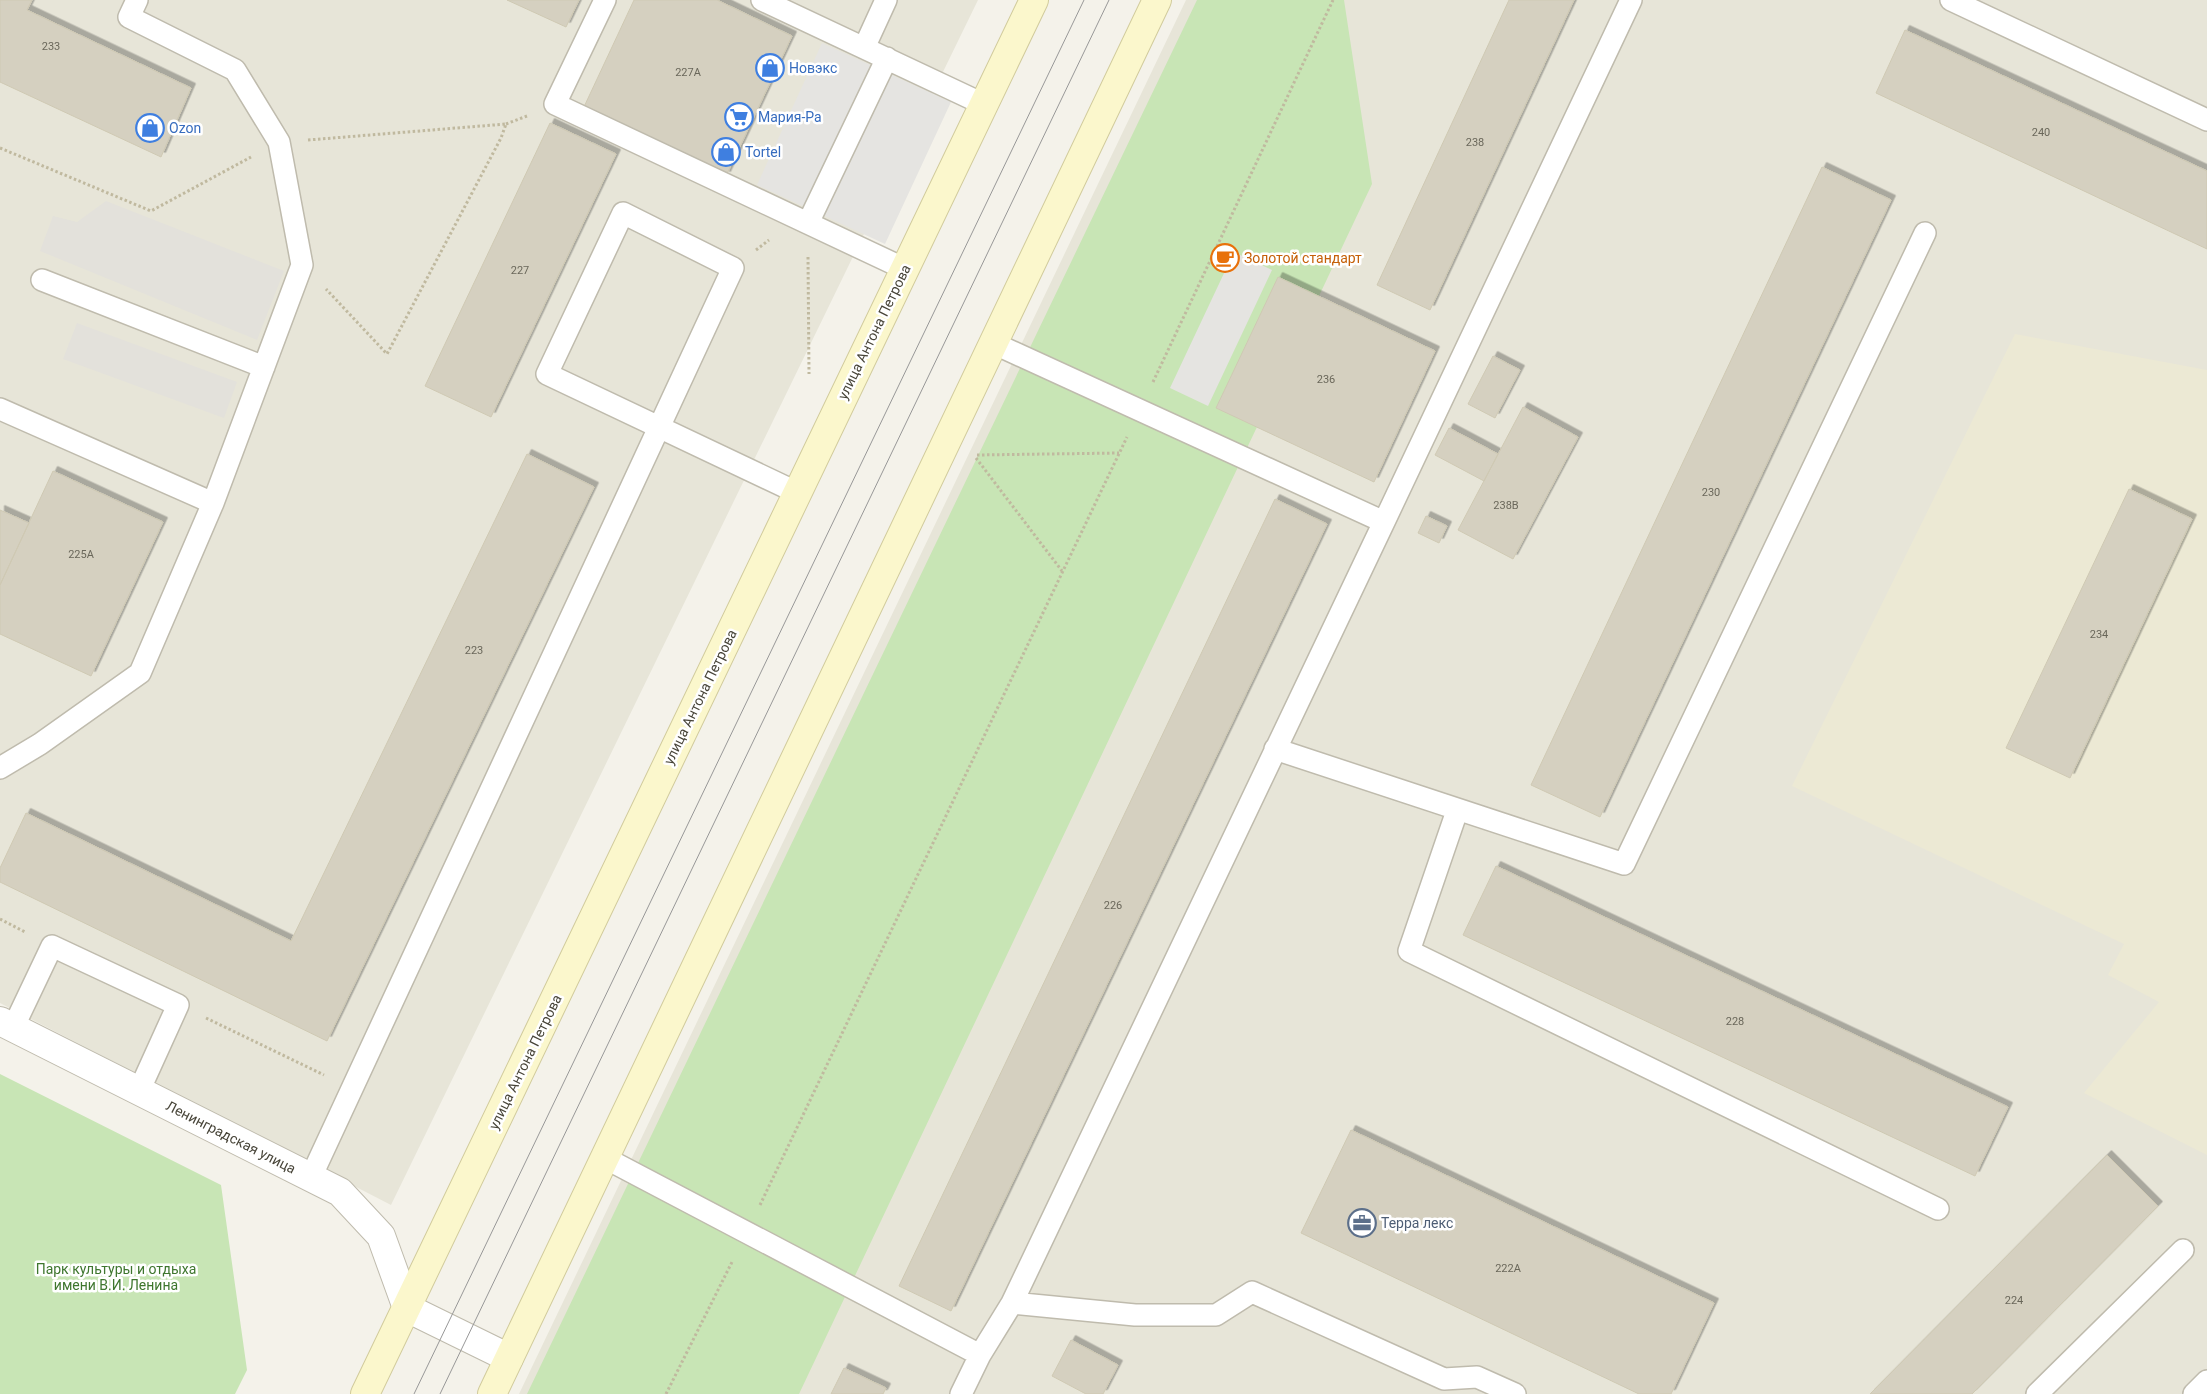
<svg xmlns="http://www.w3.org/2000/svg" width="2207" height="1394" font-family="Roboto,sans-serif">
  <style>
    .residential { fill: #e7e5d8 }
    .industrial { fill: #e3e1db }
    .education { fill: #ece9d4 }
    .green { fill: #c8e5b5 }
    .parking { fill: #e5e4e1 }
    .building { fill: #d5d0c0; stroke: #cfc9b3; filter: url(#shadow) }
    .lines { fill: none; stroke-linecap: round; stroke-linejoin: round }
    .service-casing { stroke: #bfbbad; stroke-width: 24 }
    .minor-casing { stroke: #bfbbad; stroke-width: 30 }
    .secondary-casing { stroke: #d1cb9c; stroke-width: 30 }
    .path { stroke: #c0b99f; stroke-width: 3; stroke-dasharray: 2.5 2.5; stroke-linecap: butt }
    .service { stroke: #fff; stroke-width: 21 }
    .minor { stroke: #fff; stroke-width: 28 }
    .secondary { stroke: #fbf7cc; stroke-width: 28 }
    .tram { stroke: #989898; stroke-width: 1 }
    .labels { text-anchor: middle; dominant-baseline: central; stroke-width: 5; stroke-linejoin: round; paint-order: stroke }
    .number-label { font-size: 11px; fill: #6a675a }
    .shop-label { font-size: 14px; fill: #366cbe; stroke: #fff; text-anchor: start }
    .food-label { font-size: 14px; fill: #c56008; stroke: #fff; text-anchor: start }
    .street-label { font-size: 14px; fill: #474438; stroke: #fff }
    .service-label { font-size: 14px; fill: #4e5e75; stroke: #fff; text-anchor: start }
    .park-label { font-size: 14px; fill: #3e762e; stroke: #fff }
  </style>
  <defs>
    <filter id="shadow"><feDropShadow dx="4.5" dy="-4.5" stdDeviation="0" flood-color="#0004"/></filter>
  </defs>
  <rect width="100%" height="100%" fill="#f4f2ea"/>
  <path class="residential" d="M0,0H978L391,1205L0,1003Z
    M1186,0H2207V1394H519Z"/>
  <path class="industrial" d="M106,201L284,271L257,340L40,251L53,216L77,222Z
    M77,323L237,382L224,418L63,359Z"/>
  <path class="education" d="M2015,334L2207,370V1155L2084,1093L2159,1002L2108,975L2124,944L1792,786Z"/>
  <path class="green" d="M1197,0H1344L1372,184L799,1394H527Z
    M0,1074L221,1185L247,1370L235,1394H0Z"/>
  <path class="parking" d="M822,43L951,102L885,244L757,185Z
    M1234,252L1272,270L1208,406L1170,388Z"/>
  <path class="building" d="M0,0H32L27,10L191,88L161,157L0,82Z
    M507,0H579L566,27Z
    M634,0H717L792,36L726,176L583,109Z
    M1509,0H1574L1430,310L1377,285Z
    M1905,30L2207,171V249L1876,93Z
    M550,123L616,154L491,417L425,386Z
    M1822,167L1891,200L1600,817L1531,785Z
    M1278,277L1435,351L1374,482L1216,408Z
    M1493,356L1520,370L1495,418L1468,404Z
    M1523,407L1578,437L1513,559L1458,530Z
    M1449,428L1498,454L1484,481L1435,455Z
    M527,454L594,487L327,1041L0,882V868L26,813L291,941Z
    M53,471L163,522L91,676L0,634V585Z
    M2129,489L2192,519L2070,778L2006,748Z
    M1275,499L1327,524L951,1311L899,1286Z
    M0,510L29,523L0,585Z
    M1426,516L1447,526L1439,543L1418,533Z
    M1496,866L2008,1107L1975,1176L1463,935Z
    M1351,1130L1714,1303L1671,1394H1639L1301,1233Z
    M2107,1155L2158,1206L1972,1394H1870Z
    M1071,1340L1118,1365L1103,1394H1086L1052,1376Z
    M844,1368L886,1388L883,1394H831Z"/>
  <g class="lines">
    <defs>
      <path id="service" d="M605,0L555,104L905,269
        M762,0L983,104
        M1951,0L2207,120
        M864,48L886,0
        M808,223L887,58
        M42,280L264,367
        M993,343L1384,522L1631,0
        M0,409L213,503
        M1275,749L1624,864L1925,233
        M0,768L40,744L140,673L213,503L302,265L279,142L235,70L129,17L137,0
        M1457,811L1409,951L1938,1209
        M13,1028L52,946L178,1005L139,1091
        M605,1158L980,1355
        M311,1177L733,268L623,213L547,374L798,493
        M1012,1303L1135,1315H1216L1252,1292L1444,1379L1477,1377L1515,1394
        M961,1394L980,1355L1012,1303L1384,522
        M2037,1394L2183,1250
        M2194,1394L2207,1381"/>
      <path id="minor" d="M0,1021L340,1192L381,1236L407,1308L509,1358"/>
      <path id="secondary" d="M365,1394L1034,0
        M492,1394L1157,0"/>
    </defs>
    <use href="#service" class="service-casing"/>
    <use href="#minor" class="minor-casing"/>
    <use href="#secondary" class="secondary-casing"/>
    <path class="path" d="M506,124L527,116
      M308,140L506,124L501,138L387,354L326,289
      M0,148L151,211L251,157
      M756,250L769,240
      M808,257L809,374
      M1153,382L1333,0
      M977,455L1119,453
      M976,458L1062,571
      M0,919L25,932
      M206,1018L324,1075
      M760,1205L1127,437
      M666,1394L733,1260"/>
    <use href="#service" class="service"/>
    <use href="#minor" class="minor"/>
    <use href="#secondary" class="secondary"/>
    <path class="tram" d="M414,1394L1084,0
      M440,1394L1109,0"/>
  </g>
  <defs>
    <symbol id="shop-ring" viewBox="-11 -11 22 22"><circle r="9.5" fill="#fff" stroke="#3f7fe0" stroke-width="1.5"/><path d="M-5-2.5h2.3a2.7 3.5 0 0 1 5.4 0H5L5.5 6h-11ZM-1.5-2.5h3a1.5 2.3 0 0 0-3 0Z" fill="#3f7fe0"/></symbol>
    <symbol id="supermarket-ring" viewBox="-11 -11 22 22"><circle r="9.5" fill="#fff" stroke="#3f7fe0" stroke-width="1.5"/><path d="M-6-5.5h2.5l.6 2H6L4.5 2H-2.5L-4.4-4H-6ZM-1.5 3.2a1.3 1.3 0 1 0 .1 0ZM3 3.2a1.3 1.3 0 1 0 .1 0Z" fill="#3f7fe0"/></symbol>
    <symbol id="cafe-ring" viewBox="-11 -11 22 22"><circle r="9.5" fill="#fff" stroke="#e8710a" stroke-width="1.5"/><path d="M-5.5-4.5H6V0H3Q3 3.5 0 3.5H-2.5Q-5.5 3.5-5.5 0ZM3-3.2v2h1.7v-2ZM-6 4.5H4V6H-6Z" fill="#e8710a"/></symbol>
    <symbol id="office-ring" viewBox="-11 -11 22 22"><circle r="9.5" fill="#fff" stroke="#5c6f8a" stroke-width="1.5"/><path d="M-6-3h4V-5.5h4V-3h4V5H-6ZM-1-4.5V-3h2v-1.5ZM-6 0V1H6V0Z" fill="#5c6f8a"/></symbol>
  </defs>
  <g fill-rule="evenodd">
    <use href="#shop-ring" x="754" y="52" width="32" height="32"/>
    <use href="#supermarket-ring" x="723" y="101" width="32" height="32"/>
    <use href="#shop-ring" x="134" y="112" width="32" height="32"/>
    <use href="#shop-ring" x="710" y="136" width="32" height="32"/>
    <use href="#cafe-ring" x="1209" y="242" width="32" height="32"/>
    <use href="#office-ring" x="1346" y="1207" width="32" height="32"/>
  </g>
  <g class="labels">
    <g class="number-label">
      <text x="51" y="46">233</text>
      <text x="688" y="72">227А</text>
      <text x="2041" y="132">240</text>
      <text x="1475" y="142">238</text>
      <text x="520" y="270">227</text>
      <text x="1326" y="379">236</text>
      <text x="1711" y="492">230</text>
      <text x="1506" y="505">238В</text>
      <text x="81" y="554">225А</text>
      <text x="2099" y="634">234</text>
      <text x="474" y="650">223</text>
      <text x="1113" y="905">226</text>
      <text x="1735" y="1021">228</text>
      <text x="1508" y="1268">222А</text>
      <text x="2014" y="1300">224</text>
    </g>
    <g class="shop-label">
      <text x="789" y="68">Новэкс</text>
      <text x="758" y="117">Мария-Ра</text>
      <text x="169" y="128">Ozon</text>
      <text x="745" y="152">Tortel</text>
    </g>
    <g class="food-label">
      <text x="1244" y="258">Золотой стандарт</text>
    </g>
    <g class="street-label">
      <text transform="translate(874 332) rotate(-64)">улица Антона Петрова</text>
      <text transform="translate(700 697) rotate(-64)">улица Антона Петрова</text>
      <text transform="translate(525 1062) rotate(-64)">улица Антона Петрова</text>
      <text transform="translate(231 1137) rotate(27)">Ленинградская улица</text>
    </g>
    <g class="service-label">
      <text x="1381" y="1223">Терра лекс</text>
    </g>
    <g class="park-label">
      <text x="116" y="1269">Парк культуры и отдыха<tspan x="116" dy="16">имени В.И. Ленина</tspan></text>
    </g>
  </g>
</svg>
